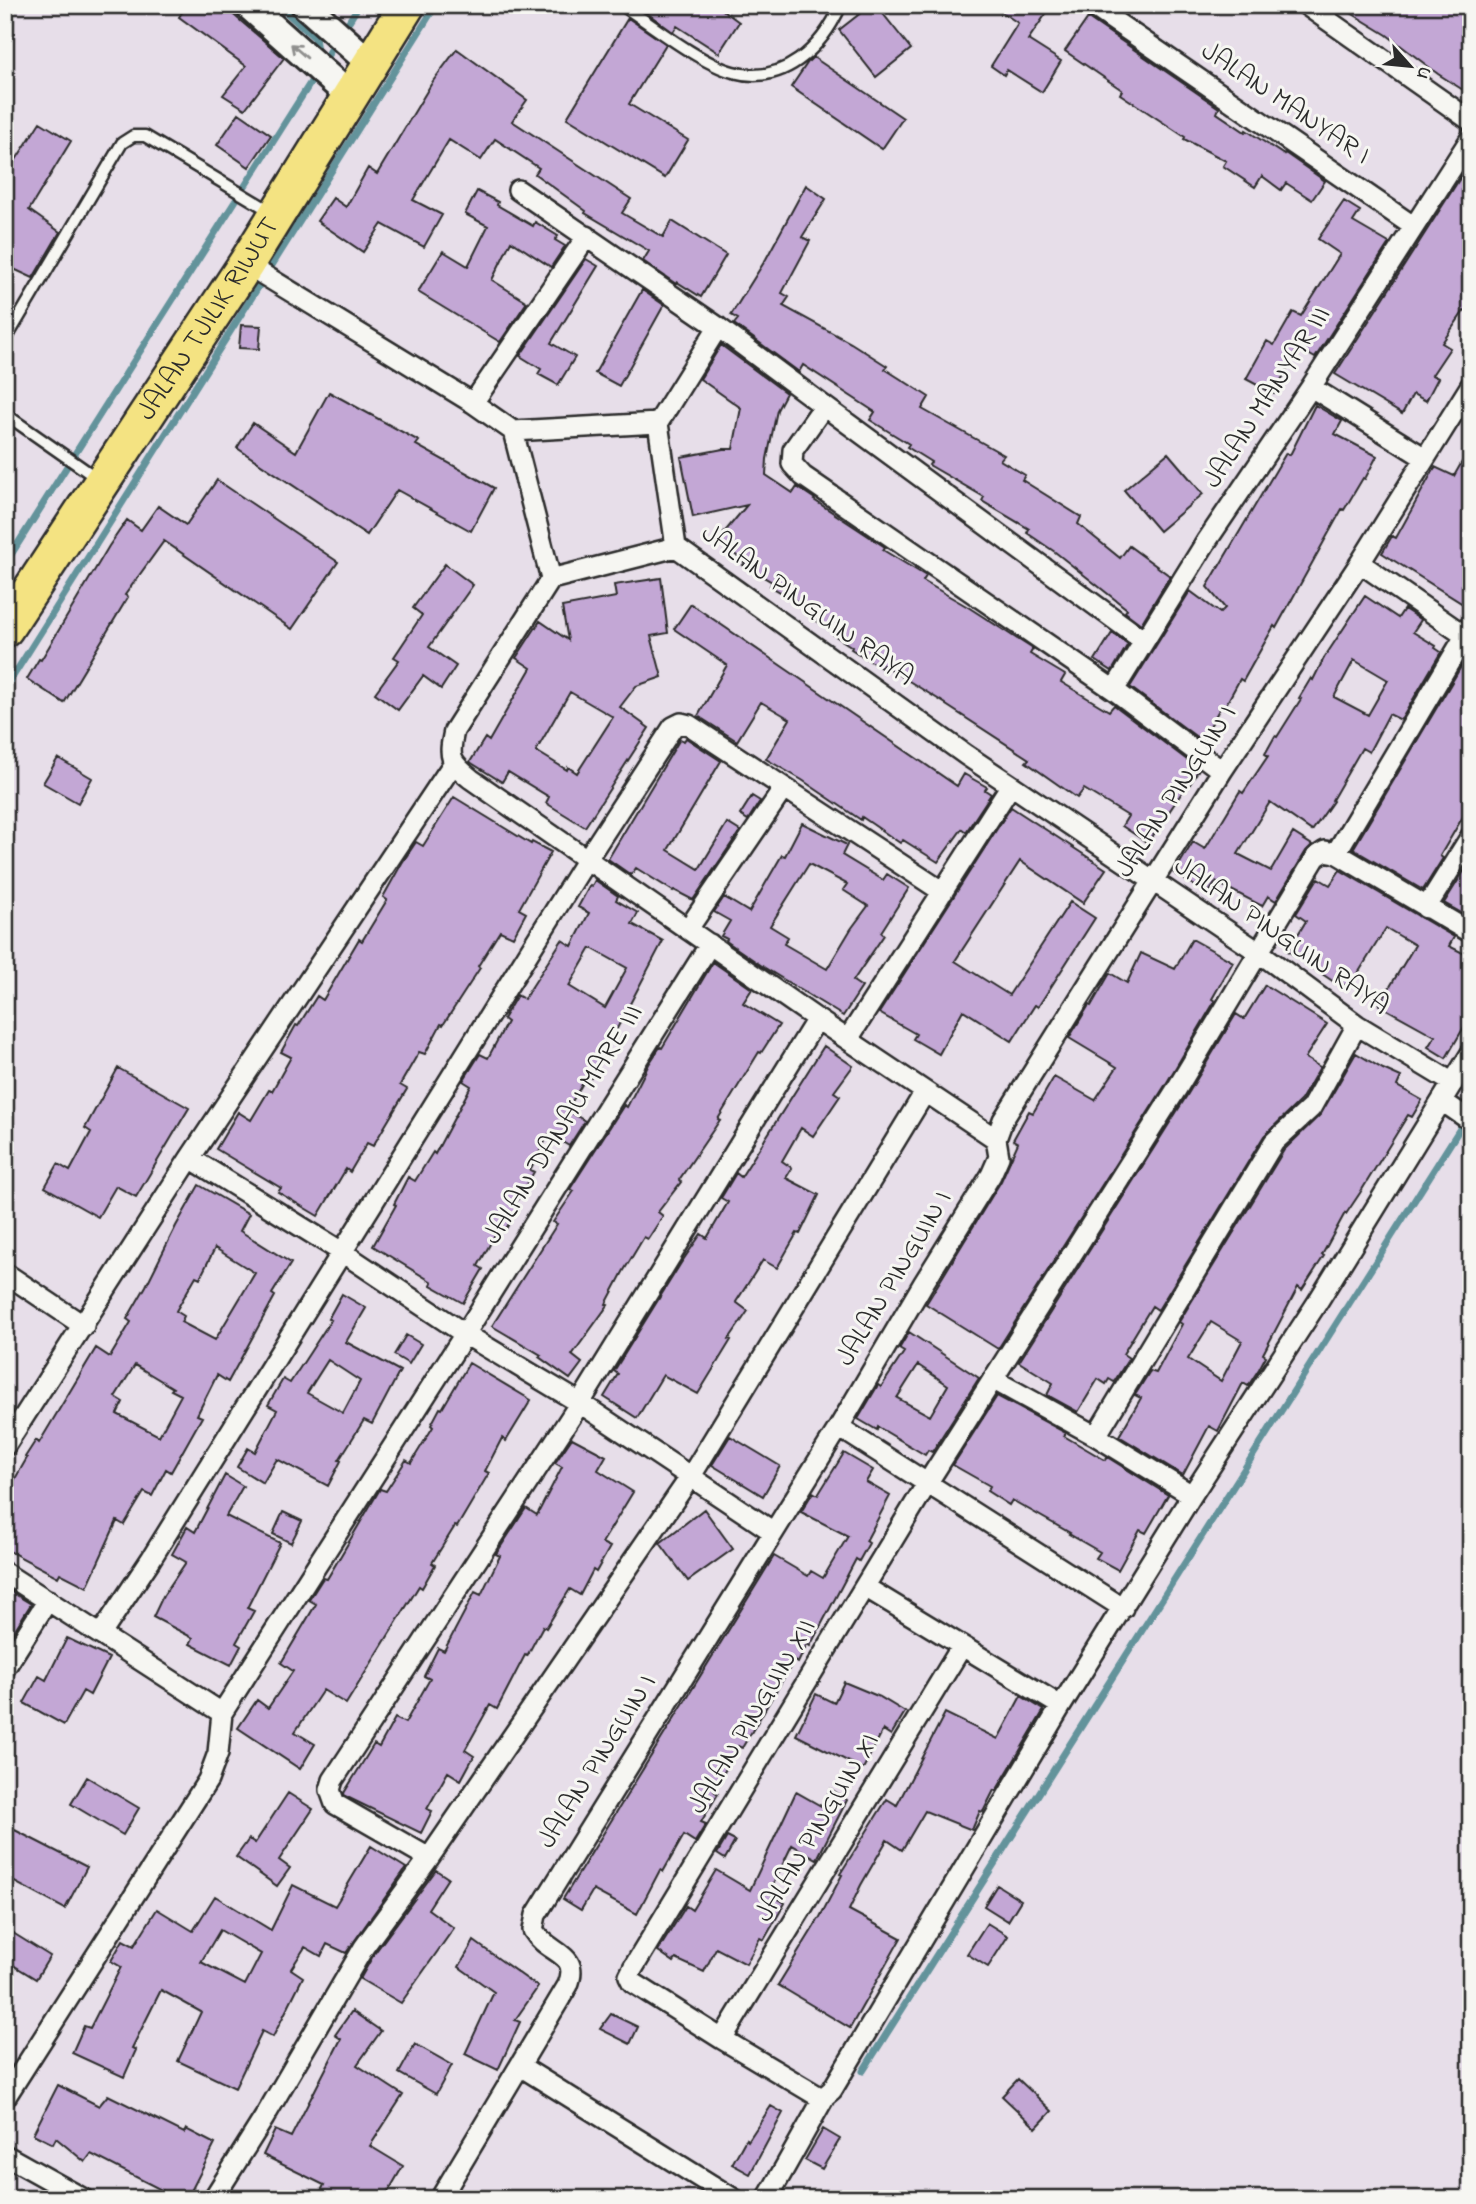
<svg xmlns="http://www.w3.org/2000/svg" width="1476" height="2204" font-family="'Indie Flower',sans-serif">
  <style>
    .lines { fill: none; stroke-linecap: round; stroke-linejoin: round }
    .stream { stroke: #63939b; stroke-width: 7 }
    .building { fill: #c3a7d5; stroke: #2b2b2b; stroke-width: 2; fill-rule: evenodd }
    .lane-casing { stroke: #2b2b2b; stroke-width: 15 }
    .street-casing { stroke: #2b2b2b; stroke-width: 24 }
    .secondary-casing { stroke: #2b2b2b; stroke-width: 32 }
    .highway-casing { stroke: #2b2b2b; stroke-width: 40 }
    .lane { stroke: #f6f6f2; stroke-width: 10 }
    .street { stroke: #f6f6f2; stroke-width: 19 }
    .secondary { stroke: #f6f6f2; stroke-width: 26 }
    .highway { stroke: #f4e382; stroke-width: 35 }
    .oneway { stroke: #90908e }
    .labels { text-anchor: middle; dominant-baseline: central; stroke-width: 6; stroke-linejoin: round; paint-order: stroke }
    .street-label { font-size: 28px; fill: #2b2b2b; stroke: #f6f6f2 }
  </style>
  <rect width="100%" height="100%" fill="#e7dee9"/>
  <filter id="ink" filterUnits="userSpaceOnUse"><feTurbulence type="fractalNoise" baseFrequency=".0143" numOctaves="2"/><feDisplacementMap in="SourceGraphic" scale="14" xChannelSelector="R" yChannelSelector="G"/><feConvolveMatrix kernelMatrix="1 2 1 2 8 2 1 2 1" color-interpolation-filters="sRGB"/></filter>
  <g filter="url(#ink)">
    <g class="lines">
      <path class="stream" d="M278,5L315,38L318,57
        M343,31L359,5
        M322,64L336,42
        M5,564L316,74
        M5,689L436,5
        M863,2071L1466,1119"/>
    </g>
    <path class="building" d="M187,5H222L284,58L245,109L223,95L246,66L179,17Z
      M636,5H716L739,22L719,53L677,26L673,32Z
      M871,5H876L911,49L876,77L839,30Z
      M991,5H1052L1028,40L1061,61L1042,92L1007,70L1004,75L991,66L1018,23Z
      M1338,5H1471V95L1438,74L1387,35Z
      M628,18L666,44L629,104L688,140L665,178L567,118Z
      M1088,18L1219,108L1217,113L1245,132L1246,130L1284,155L1285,153L1325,181L1312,200L1286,183L1281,190L1262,176L1255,187L1223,166L1226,161L1184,139L1185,137L1120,94L1122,90L1065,51Z
      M457,49L527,100L512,121L631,199L622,213L663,237L672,221L726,255L701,297L677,282L676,284L643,261L649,251L585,213L586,211L535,174L539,168L495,139L481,160L449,140L413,200L442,215L424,247L382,224L363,252L317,221L333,198L346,207L368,168L377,174L433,81Z
      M813,57L903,118L882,149L791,87L808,62Z
      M239,113L271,135L249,167L217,145Z
      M40,122L71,141L29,210L60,232L33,278L5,265V177Z
      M1471,161V316L1464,311L1442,343L1450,348L1432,375L1438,378L1426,401L1413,394L1402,414L1335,374Z
      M806,185L826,199L802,237L810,241L782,293L789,297L783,306L851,343L887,366L885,369L929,397L922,409L1004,455L1000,460L1025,475L1022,480L1081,517L1078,524L1120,558L1129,546L1170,576L1141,624L1125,612L1127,609L1055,552L1027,533L1029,529L982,501L984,497L929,465L931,462L907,447L909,444L870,420L875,412L803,365L799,372L734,324L738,319L731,315L766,259Z
      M477,191L498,202L497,205L533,226L535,222L558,236L555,240L565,246L551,267L511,241L492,280L527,302L500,342L418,292L443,251L468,266L488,226L465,214Z
      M1344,201L1360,211L1353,222L1389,243L1315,358L1298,348L1274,394L1246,379L1267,341L1274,345L1293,312L1301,316L1340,254L1318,239Z
      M586,259L598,266L551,343L575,357L558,385L538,374L541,369L520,356Z
      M642,290L664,305L619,386L595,373Z
      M241,325L261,326L259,349L239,348Z
      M721,345L786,393L777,410L767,459L766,475L793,493L797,487L815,499L814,500L885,547L883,550L926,576L923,581L968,607L1033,649L1030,654L1065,675L1061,682L1109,711L1114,705L1199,769L1187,789L1185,788L1148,843L1122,826L1128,816L1084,789L1077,798L1026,762L1029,759L946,705V704L883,665L881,668L851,649L852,647L834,635L836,632L811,618L815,612L770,586L772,582L743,565L745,563L718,540L747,505L693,517L681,457L723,449H733L741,408L700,379Z
      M329,392L419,441L416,445L494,488L471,531L397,490L367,535L237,448L253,423L296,452Z
      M1315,405L1342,421L1335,434L1377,456L1365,479L1363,478L1344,510L1342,509L1276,628L1274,626L1243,681L1240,679L1224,708L1221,706L1202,741L1130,687L1190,591L1220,613L1225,608L1207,587L1286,453L1290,455Z
      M1471,446V590L1463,604L1382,553L1392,536L1396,538L1435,467L1454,476Z
      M1168,453L1203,494L1159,531L1124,490Z
      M217,480L338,562L292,629L164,541L125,595L128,597L64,703L27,679L39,659L41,660L109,546L127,520L141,530L158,506L186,525Z
      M445,564L473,585L429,647L456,666L441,689L423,676L398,710L375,693L399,660L394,657L422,615L413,608Z
      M661,578L668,633L651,636L662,677L636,686L620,707L649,728L585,827L546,803L549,797L508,772L502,782L470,762L485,738L489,741L531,668L516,658L540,621L568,640L562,607L616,597L614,585ZM570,692L613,717L577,773L568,767L567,770L536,751Z
      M1365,596L1398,618L1404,609L1421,620L1413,632L1436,646L1435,648L1441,652L1401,720L1389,714L1369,752L1362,748L1332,800L1333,801L1312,831L1270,802L1238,854L1271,871L1293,833L1312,845L1306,851L1276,901L1268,896L1262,906L1216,882L1208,894L1174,873L1193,842L1205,849L1240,791L1243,793L1268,756L1265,754L1275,736L1277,737L1301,699L1299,698L1311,678L1313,680L1324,658ZM1354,660L1388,680L1368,715L1334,697Z
      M691,604L957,786L964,774L987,787L985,790L991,794L966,832L962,829L938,862L903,840L900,843L862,817L861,820L802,780L766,759L790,719L761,702L737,741L698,716L727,665L674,629Z
      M1112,633L1128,644L1112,671L1095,660Z
      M1462,665L1471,670V803L1440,856L1443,858L1423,890L1353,849Z
      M686,738L721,761L668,850L699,869L727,823L740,831L693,900L674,890L673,891L636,868L631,875L608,859L680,739L684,741Z
      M58,758L92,778L78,803L43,783Z
      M752,796L760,801L748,820L740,815Z
      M454,797L531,844L532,842L551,852L519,909L526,913L513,937L500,931L478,966L480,968L443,1025L441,1024L425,1054L419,1052L400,1085L407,1089L373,1146L367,1143L350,1172L346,1169L318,1216L278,1192L281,1188L216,1149L238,1112L251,1120L269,1090L272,1091L291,1057L281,1052L296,1025L298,1026L317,996L323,1000L359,939L362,941L387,900L383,897L402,863L416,842L423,846Z
      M1011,807L1106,869L1083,903L1020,861L955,961L1009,995L1070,902L1095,918L1038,1007L1035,1005L1012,1041L963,1010L939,1054L913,1039L916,1034L879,1013Z
      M802,823L847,845L842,855L883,880L887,874L909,888L881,932L884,935L853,981L862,987L843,1016L765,968L726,941L727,939L721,936L730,921L714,912L724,897L749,912L782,855L785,856ZM809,864L847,884L843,890L868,906L851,929L827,969L784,944L788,937L770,926Z
      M1340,870L1454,937L1449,946L1471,957V1015L1446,1058L1428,1047L1435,1036L1379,1005L1415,945L1386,928L1349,988L1339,982L1337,984L1288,951L1306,921L1296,914L1318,878L1330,885Z
      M1464,871L1471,876V909L1467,916L1444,903Z
      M595,880L618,896L616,900L638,913L632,924L663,941L591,1078L587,1076L567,1110L585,1121L569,1146L549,1134L530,1170L534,1172L515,1204L519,1206L506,1229L500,1226L478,1266L483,1269L463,1303L431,1285L432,1282L373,1246L396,1205L394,1204L408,1177L415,1181L433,1152L435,1154L471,1086L463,1081L480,1054L488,1058L507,1022L503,1019L517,995L524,999L562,940L572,946L589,913L578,907L590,885L592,886ZM591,948L627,968L605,1008L569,986Z
      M1192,939L1233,962L1212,999L1215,1001L1166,1084L998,1349L926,1304L1001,1181L1018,1143L1013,1140L1029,1111L1033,1113L1054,1077L1095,1100L1117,1067L1069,1038L1089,1005L1091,1006L1110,973L1127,983L1141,953L1175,969Z
      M713,962L752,989L743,1003L779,1025L761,1053L759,1052L718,1119L720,1120L679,1180L681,1182L658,1212L663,1216L648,1239L644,1237L623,1272L606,1304L608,1305L572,1355L582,1363L570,1379L539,1357L541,1355L492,1326L557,1224L553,1222L574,1191L570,1189L624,1105L627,1107L649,1064L660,1047L662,1048Z
      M1265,985L1327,1024L1305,1058L1320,1067L1301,1100L1264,1136L1158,1310L1152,1306L1123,1354L1129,1358L1114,1382L1109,1379L1106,1384L1098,1379L1078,1412L1047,1395L1053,1383L1019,1362L1186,1097L1236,1014L1244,1019Z
      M824,1046L853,1066L834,1092L840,1096L813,1136L801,1128L782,1161L792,1168L786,1178L819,1195L800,1234L797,1233L777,1268L763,1260L736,1302L748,1311L729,1339L731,1340L698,1394L663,1375L637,1418L604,1397L618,1374L614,1371L681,1263L701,1234L707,1238L728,1202L721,1198L736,1173L741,1177Z
      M1356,1053L1383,1069L1401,1077L1397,1086L1422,1100L1412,1117L1408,1115L1360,1193L1346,1214L1345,1213L1322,1255L1324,1256L1302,1290L1298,1287L1263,1354L1266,1356L1259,1369L1248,1386L1243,1383L1218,1431L1209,1426L1183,1475L1119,1436L1141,1398L1135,1395L1150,1371L1156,1373L1182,1324L1179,1322L1284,1150L1321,1114ZM1211,1322L1242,1341L1221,1381L1188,1359Z
      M118,1068L189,1108L136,1197L116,1186L98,1217L45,1187L58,1164L70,1171L91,1132L85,1128Z
      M199,1185L249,1214L240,1231L291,1263L272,1294L275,1296L228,1382L217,1375L197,1415L202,1417L171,1472L166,1469L152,1496L144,1492L124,1525L117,1521L87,1587L60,1573L58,1577L5,1549V1496L27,1458L25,1457L36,1440L39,1443L96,1348L110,1357L131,1322L127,1319L146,1286L176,1226ZM215,1248L255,1273L215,1340L181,1322L184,1316L176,1311L196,1276L200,1278ZM135,1365L173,1388L171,1390L181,1395L159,1436L117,1414L123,1402L115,1397Z
      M342,1294L366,1308L346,1342L400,1371L372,1424L364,1420L339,1460L341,1461L328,1486L277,1459L263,1483L237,1467L248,1448L255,1452L277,1410L268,1405L283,1379L290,1383L331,1320L328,1319ZM328,1360L360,1381L343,1413L307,1393Z
      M909,1332L979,1378L932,1452L928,1450L925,1455L878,1427L877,1430L858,1419L878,1385L881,1387L904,1352L899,1349ZM918,1365L948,1385L930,1416L897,1398Z
      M406,1335L421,1344L409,1364L394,1355Z
      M469,1363L531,1400L506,1441L502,1438L485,1471L489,1473L457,1527L455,1526L432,1563L435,1565L422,1588L419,1586L346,1704L323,1690L295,1732L315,1744L300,1769L238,1728L257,1700L268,1708L293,1671L281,1663L316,1604L309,1600L323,1578L327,1579L380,1489L386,1491L406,1460L411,1463L433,1427L431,1425L440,1408L442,1409Z
      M997,1396L1066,1433L1064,1436L1105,1460L1107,1457L1168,1495L1146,1533L1140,1530L1118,1570L1096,1558L1100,1552L1069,1534L1070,1533L1012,1500L1009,1505L987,1491L990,1486L953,1465Z
      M730,1436L780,1466L763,1496L712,1465Z
      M572,1438L606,1456L598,1470L633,1492L602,1543L610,1547L596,1572L593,1570L580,1595L570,1589L546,1628L543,1626L527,1656L525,1655L497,1709L490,1705L465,1750L474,1756L461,1780L448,1772L427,1809L432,1811L421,1833L345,1796L344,1793L374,1744L379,1747L395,1718L405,1723L430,1679L424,1676L438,1648L444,1651L475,1592L481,1595L500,1556L496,1554L526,1508L537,1515L562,1467L555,1463Z
      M844,1453L873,1470L866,1482L890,1496L866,1541L869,1543L859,1561L856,1559L810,1646L807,1644L798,1663L794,1661L742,1748L738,1746L714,1791L718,1794L701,1822L706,1824L695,1842L684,1835L663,1872L660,1870L637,1914L593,1890L581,1910L563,1899L774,1556L808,1576L811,1571L823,1578L848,1536L801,1512L813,1492L818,1495Z
      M225,1475L243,1486L226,1516L280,1543L247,1608L254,1611L236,1643L241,1646L231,1665L190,1644L193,1638L153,1617L163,1596L186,1562L172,1554L187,1527L195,1532Z
      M704,1509L733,1549L688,1581L660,1543Z
      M283,1512L302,1521L291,1543L273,1534Z
      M5,1588L31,1604L5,1645Z
      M67,1638L109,1658L90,1695L83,1691L64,1725L24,1703L39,1676L46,1680Z
      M844,1682L880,1697L905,1712L891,1735L883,1730L863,1769L796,1735L816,1694L834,1703Z
      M1021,1696L1044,1710L996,1791L994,1790L983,1812L980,1811L972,1830L925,1811L902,1850L887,1840L861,1885L849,1910L901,1938L850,2028L778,1985L820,1917L842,1875L840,1874L887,1799L897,1805L945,1713L998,1739Z
      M87,1777L139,1808L123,1835L71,1804Z
      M831,1789L847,1800L817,1859L792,1845L769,1893L785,1903L764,1940L760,1938L746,1964L716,1948L704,1972L676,1959L674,1962L658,1951L686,1906L692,1910L716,1870L750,1890L796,1792L821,1806Z
      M288,1793L313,1809L279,1860L290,1868L277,1886L236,1857L249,1839L255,1843Z
      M5,1825L87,1867L65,1909L5,1877Z
      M727,1837L735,1841L725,1859L717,1854Z
      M371,1846L406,1868L346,1953L327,1944L321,1956L305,1947L291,1969L303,1977L273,2037L262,2031L235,2088L178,2061L201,2012L161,1990L132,2048L136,2050L124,2077L72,2053L84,2026L90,2028L121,1967L111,1961L123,1940L134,1946L157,1909L193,1931L215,1896L271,1930L293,1885L335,1906ZM220,1930L261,1954L245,1985L201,1962Z
      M436,1870L448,1878L428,1909L454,1928L401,2003L360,1979L374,1954Z
      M997,1885L1021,1900L1008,1921L984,1906Z
      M987,1923L1008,1936L988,1967L967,1954Z
      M5,1928L50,1956L36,1979L5,1960Z
      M474,1941L538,1987L515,2020L520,2022L498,2070L465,2054L494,1992L459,1967Z
      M352,2011L381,2031L357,2065L403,2095L370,2146L403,2166L384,2199H317L324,2185L263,2155L275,2130L291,2137L341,2039L335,2035Z
      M611,2014L638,2027L630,2044L600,2029Z
      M415,2044L452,2065L436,2094L399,2073Z
      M1018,2079L1052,2111L1036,2128L1002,2096Z
      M58,2085L99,2106L108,2095L184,2133L186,2129L215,2144L187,2199H179L91,2154L85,2162L56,2138L53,2144L33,2134Z
      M771,2106L783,2113L750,2174L732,2164L746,2139L748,2141Z
      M823,2129L840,2139L822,2169L805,2160Z"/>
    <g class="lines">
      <defs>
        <path id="lane" d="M622,5C652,25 700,63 733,72C783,86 822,48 841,5
          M5,341L122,143L133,136H145L272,212
          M5,414L98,479"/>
        <path id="street" d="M1091,5L1413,226
          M1306,5L1471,121
          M518,190L718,327L824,406L1144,641
          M246,264L473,403L513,431L658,423L718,327
          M1311,387L1425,458
          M473,403L587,236
          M824,406L793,450L792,464L803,476L1114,690L1222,771
          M658,423L676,547
          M513,431L551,579L454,731C448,758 450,762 471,779L817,1019L996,1139
          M1360,563L1471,640
          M551,579L676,547L966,755L1011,785L848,1039
          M1114,690L1206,542L1311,387L1471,138
          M1011,785L1260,953L1357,1025L1453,1083
          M1336,853L1471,626
          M1426,908L1471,836
          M688,929L784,788
          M1471,933L1336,853L1325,851L1316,857L1176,1090L928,1482L633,1968L629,1976L632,1982L722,2039L818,2096H825L832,2090L1061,1706L1192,1495L1317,1303L1471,1053
          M1442,1101L1471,1121
          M190,1158L342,1252L465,1334L580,1403L772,1531
          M5,1273L84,1326
          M994,1380L1096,1436L1192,1495
          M839,1427L1123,1608
          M1096,1436L1274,1142L1311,1108L1357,1025
          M5,1446L190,1158L453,764
          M5,1573L222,1713
          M865,1587L1061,1706
          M101,1634L151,1559L587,859L673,727L681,723L689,725L943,892
          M5,1668L48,1600
          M429,1858L335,1804L330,1790L333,1780L580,1403L817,1019
          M722,2039L962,1646
          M520,2066L734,2199
          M5,2098L208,1780L218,1753L222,1713L465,1334L710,944
          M5,2155L84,2199
          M213,2199L264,2118L364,1947L429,1858L691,1476L925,1092
          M440,2199L568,1985C581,1952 548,1955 533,1930L536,1915L839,1427L923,1284L991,1175L999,1157L996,1139L1003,1120L1222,771L1360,563L1471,385
          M767,2199L825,2096"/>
        <path id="secondary" d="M248,5L350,96
          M305,5L370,63"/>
        <g id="highway">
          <path id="s1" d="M5,629L246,264L407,5"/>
        </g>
      </defs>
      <use href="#lane" class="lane-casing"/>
      <use href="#street" class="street-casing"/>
      <use href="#secondary" class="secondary-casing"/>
      <use href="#highway" class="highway-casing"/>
      <use href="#lane" class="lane"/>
      <use href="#street" class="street"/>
      <use href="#secondary" class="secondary"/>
      <use href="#highway" class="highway"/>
    </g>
    <defs><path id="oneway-shaft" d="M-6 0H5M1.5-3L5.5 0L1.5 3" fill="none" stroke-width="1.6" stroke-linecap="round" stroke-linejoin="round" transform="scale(1.75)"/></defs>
    <use class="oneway" href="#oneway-shaft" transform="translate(299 51) rotate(-139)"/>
  </g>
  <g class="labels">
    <g class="street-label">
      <text transform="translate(1285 104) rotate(34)">JALAN MANYAR I</text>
      <text stroke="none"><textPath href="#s1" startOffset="371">JALAN TJILIK RIWUT</textPath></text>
      <text transform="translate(1268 398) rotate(-57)">JALAN MANYAR III</text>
      <text transform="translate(807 606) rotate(36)">JALAN PINGUIN RAYA</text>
      <text transform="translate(1177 792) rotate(-57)">JALAN PINGUIN I</text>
      <text transform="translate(1281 937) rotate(35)">JALAN PINGUIN RAYA</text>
      <text transform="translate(564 1125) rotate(-58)">JALAN DANAU MARE III</text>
      <text transform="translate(895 1279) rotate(-59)">JALAN PINGUIN I</text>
      <text transform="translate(753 1717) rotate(-59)">JALAN PINGUIN XII</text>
      <text transform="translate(598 1762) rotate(-58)">JALAN PINGUIN I</text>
      <text transform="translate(818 1828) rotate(-59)">JALAN PINGUIN XI</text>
    </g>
  </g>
  <rect width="1476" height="2204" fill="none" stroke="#f6f6f2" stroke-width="28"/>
  <rect x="14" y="14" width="1448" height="2176" fill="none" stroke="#2b2b2b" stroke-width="2.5" filter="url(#ink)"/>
  <g transform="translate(1410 66) rotate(117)" stroke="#f6f6f2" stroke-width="5" paint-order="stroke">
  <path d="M0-5L12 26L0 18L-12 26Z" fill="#2b2b2b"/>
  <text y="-10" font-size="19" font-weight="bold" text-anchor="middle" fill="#2b2b2b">U</text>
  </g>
</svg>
